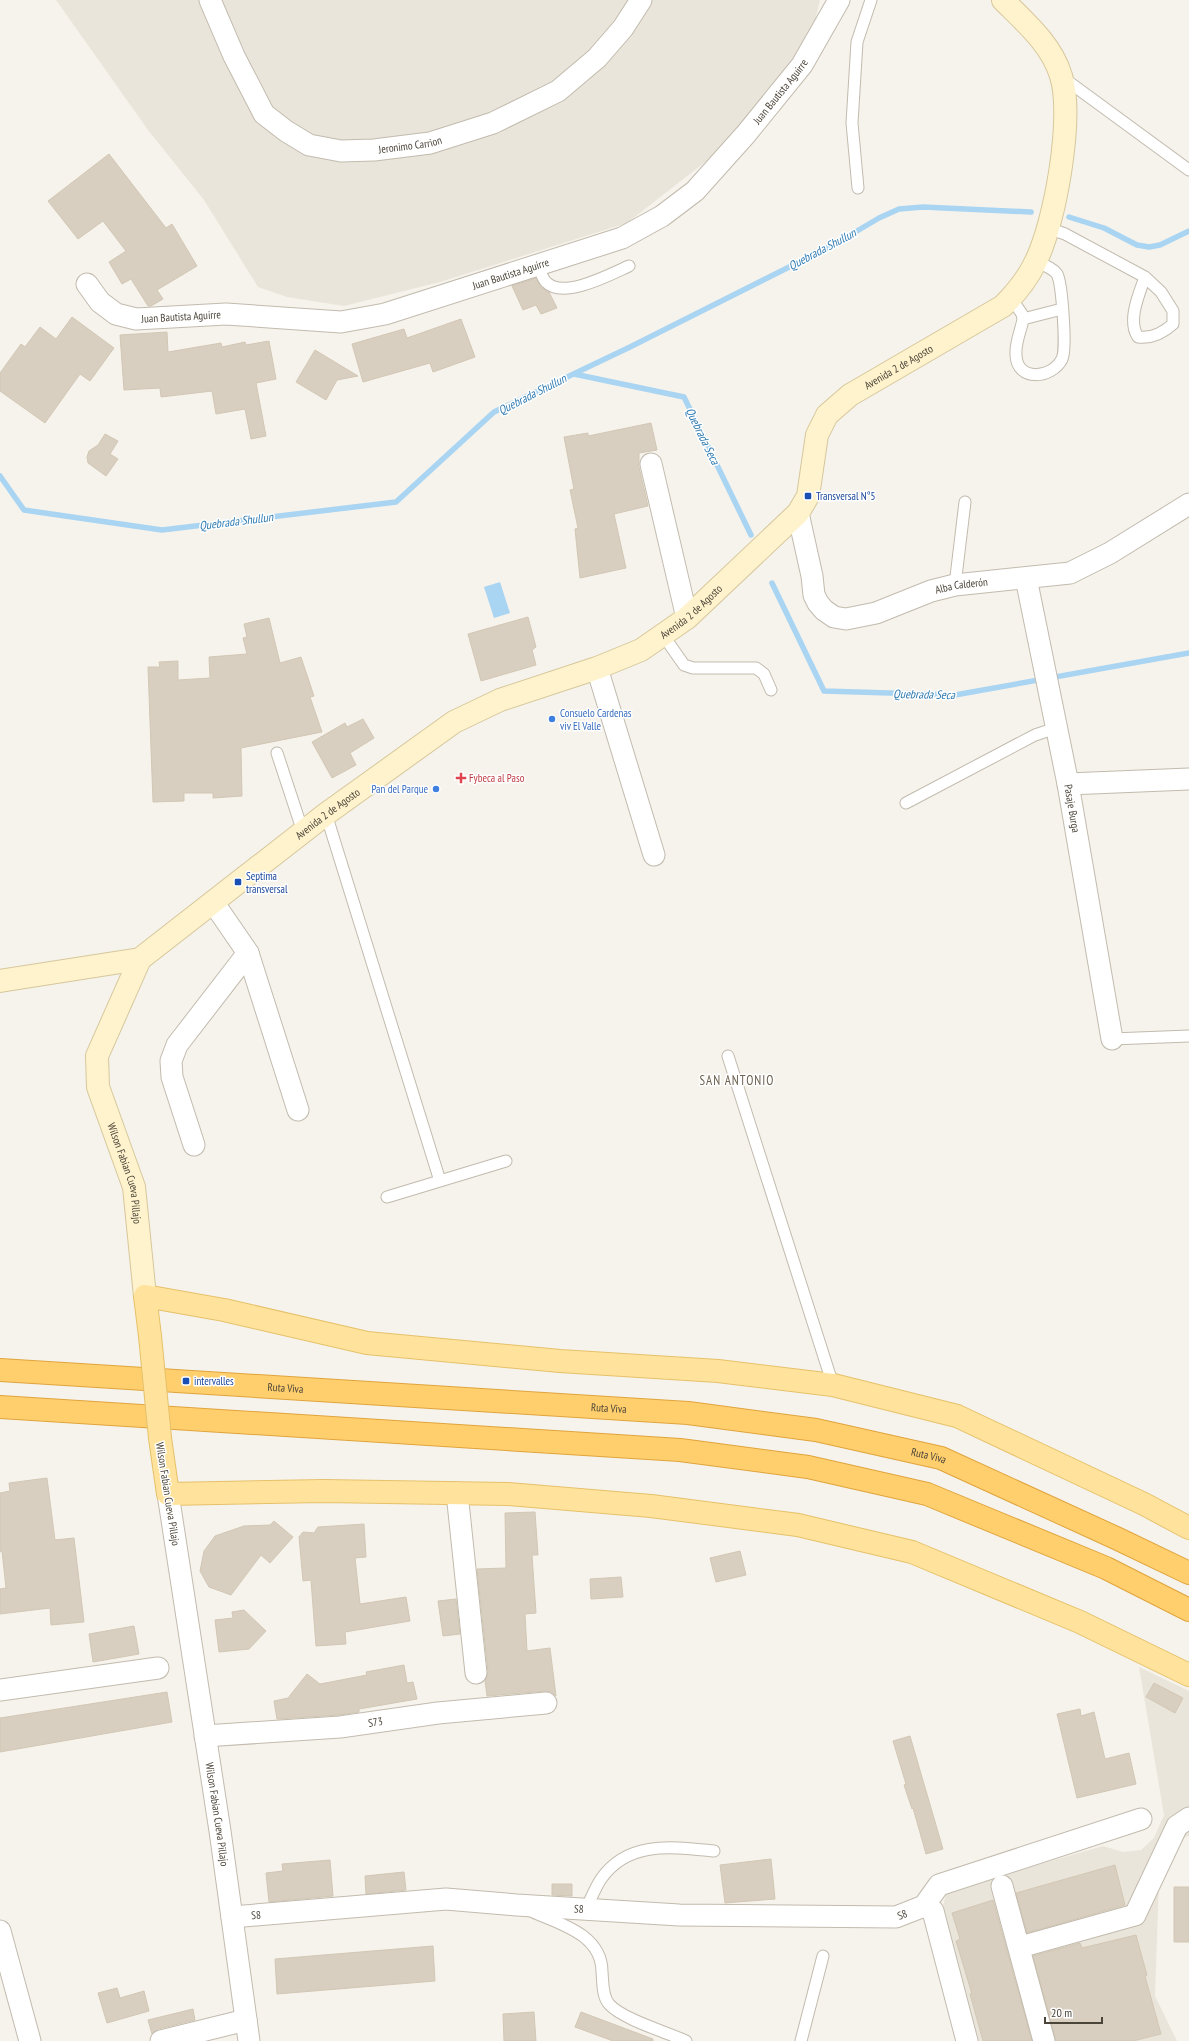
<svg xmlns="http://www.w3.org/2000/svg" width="1189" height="2041" font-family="'PT Sans Narrow',sans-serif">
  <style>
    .residential { fill: #eae5da }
    .water { fill: #a9d4f2 }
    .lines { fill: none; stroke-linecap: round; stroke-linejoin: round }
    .stream { stroke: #a9d4f2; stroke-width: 5.5 }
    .building { fill: #d8cfc1; stroke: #d3c7b4 }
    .lane-casing { stroke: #c2bbae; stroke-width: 13 }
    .street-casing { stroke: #c2bbae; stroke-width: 23 }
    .secondary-casing { stroke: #d6c79b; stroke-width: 24 }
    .primary-casing { stroke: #e6c16a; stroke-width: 24 }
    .highway-casing { stroke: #e0a43c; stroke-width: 24 }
    .lane { stroke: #fff; stroke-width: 11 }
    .street { stroke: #fff; stroke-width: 21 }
    .secondary { stroke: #fff3cd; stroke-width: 22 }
    .primary { stroke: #ffe39c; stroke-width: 22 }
    .highway { stroke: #ffcf6e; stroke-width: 22 }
    .primary-bridge-casing { stroke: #e6c16a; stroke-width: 24; stroke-linecap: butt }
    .primary-bridge { stroke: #ffe39c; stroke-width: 22 }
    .transit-dot { fill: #1a4fb4; stroke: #fff; stroke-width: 1.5 }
    .shop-dot { fill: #3f7fe0; stroke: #fff; stroke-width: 1.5 }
    .health-dot { fill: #e0444e; stroke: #fff; stroke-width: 1.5 }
    .labels { text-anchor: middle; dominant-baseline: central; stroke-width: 3; stroke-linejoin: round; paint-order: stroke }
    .street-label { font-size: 11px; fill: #4b4439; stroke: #fff }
    .transit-label { font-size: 11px; fill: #164399; stroke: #fff; text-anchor: start }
    .shop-label { font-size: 11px; fill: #366cbe; stroke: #fff; text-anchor: start }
    .health-label { font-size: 11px; fill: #be3a42; stroke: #fff; text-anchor: start }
    .water-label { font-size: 12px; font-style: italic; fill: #2e7ab2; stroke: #fff }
    .quarter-label { font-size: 13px; letter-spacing: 1px; fill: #6e6250; stroke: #fff }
  </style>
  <rect width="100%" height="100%" fill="#f6f3ec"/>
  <path class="residential" d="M56,0H820L809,45L773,109L627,223L440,282L344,306L287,297L258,287L204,200L148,130Z
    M1139,1667L1189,1691V1836L1185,1837L1159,1881L1155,1996L1177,2041H976L943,1905L947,1891L1103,1846L1123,1852L1141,1850L1154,1838L1164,1815Z"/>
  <path class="water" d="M500,582L510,613L494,618L484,587Z"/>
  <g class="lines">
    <path class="stream" d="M1069,217L1104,228L1137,245L1149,247L1160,245L1189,231
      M574,374L684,397L751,535
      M0,476L24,510L162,530L396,502L494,412L630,347L835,244L879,218L899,209L923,207L1031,212
      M772,583L824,691L955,695L1189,653"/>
  </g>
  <path class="building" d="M109,154L166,228L172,224L197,266L157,290L163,299L151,306H148L131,279L122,284L109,262L126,251L103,221L78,239L48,201Z
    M536,278L541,287L549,292L557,308L541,314L536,305L523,310L512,286Z
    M72,317L114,348L90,381L80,374L45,423L0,391V373L21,344L25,347L40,327L56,339Z
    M461,319L475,357L433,372L430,363L363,382L352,344L404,329L407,338Z
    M167,332L168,352L221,343L222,347L245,342L246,345L269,341L276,379L256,383L266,436L251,439L245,409L216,414L212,391L161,397L160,388L124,390L120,335Z
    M315,350L358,376L337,380L326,400L296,382Z
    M651,423L657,450L639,453V467L648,506L614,514L626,568L580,578L575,529L578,528L570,490L574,489L564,437L588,433V436Z
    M105,434L118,441L110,454L118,459L106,476L88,463L87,457L89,451L98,445Z
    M528,617L536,647L532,650L536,665L481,681L468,634Z
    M269,618L280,663L301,657L314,696L310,697L322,732L241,748L242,796L213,798V793H184V801L153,802L148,667H160L159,662L178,661V680L210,678L209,657L247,654L243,638L247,637L244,624Z
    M363,719L374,738L350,753L356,765L332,778L312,742L345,723L347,727Z
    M47,1478L55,1540L74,1538L84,1622L51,1625L50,1608L0,1614V1589L6,1588L2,1551L0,1552V1493L10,1491L9,1483Z
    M535,1512L538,1555H532L536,1613L525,1614L527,1651L550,1648L556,1696L551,1692L545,1691L487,1696L485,1681L488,1672L477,1569L506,1568L505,1513Z
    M274,1521L293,1537L270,1563L261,1555L231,1595L209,1587L200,1571L204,1551L215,1536L244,1526L270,1525Z
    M364,1524L366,1557L355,1558L360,1604L406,1597L410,1621L345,1632L346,1644L316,1646L311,1580L303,1581L299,1537L303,1532L314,1533L318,1527Z
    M740,1551L746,1575L716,1582L710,1558Z
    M621,1577L623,1597L591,1599L590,1579Z
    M456,1599L460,1634L443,1636L438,1601Z
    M244,1610L266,1631L249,1649L219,1652L215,1620L233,1618L232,1612Z
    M134,1626L139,1654L93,1662L89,1634Z
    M404,1665L407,1683L413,1682L417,1699L359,1709V1712L339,1715L277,1719L274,1701L288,1698L307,1674L320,1684L367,1675L366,1672Z
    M1154,1683L1183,1698L1175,1713L1146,1697Z
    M167,1692L172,1722L0,1752V1718Z
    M1080,1709L1081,1716L1094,1712L1105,1759L1129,1753L1136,1784L1077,1798L1057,1714Z
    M910,1736L943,1849L926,1854L913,1808L912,1809L904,1785L906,1784L893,1741Z
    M771,1859L775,1899L725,1903L720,1865Z
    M330,1860L333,1896L269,1902L266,1873L283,1871L282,1864Z
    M1115,1865L1125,1905L1027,1933L1016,1893Z
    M404,1872L406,1890L366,1894L365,1876Z
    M552,1884H572V1896L552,1895Z
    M1174,1887H1189V1942H1174Z
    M993,1900L1032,2041H983L970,1994H972L956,1941L960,1939L952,1913Z
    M1136,1935L1147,1975L1145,1976L1161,2034L1133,2041H1056L1033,1956L1080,1943L1082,1948Z
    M433,1946L435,1981L277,1994L275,1959Z
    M117,1988L120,1998L144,1991L149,2011L107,2023L98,1993Z
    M193,2009L195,2020L158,2029L152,2034L148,2020Z
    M534,2012L536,2041H504L503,2014Z
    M581,2012L653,2039V2041H613L575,2027Z"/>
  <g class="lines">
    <defs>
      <path id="lane" d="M1062,77L1189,170
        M858,188L852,123L857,42L871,0
        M1048,228L1065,234L1145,277L1161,292L1173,311V324C1163,333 1152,339 1138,337C1127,321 1139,294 1145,277
        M538,265C540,270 542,278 546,282C563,300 611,274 629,266
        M1011,298L1022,314L1023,319C1021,331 1015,342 1016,355C1017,382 1052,379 1062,359C1067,350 1062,283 1057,274C1052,267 1043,265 1036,262
        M1023,319L1062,309
        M955,585L965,502
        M663,635L684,665L693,668H756L764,674L771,690
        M277,753L303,832
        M906,803L1035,735L1056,728
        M326,814L440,1181
        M1112,1039L1189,1036
        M728,1056L833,1385
        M387,1197L506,1161
        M586,1909C591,1899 595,1888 601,1879C628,1840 673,1847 714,1851
        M533,1912C561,1924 602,1935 602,1972C603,1982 602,1996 609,2004C622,2019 666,2032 686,2041
        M801,2041L823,1956"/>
      <g id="street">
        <path id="s1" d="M210,0L234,56L264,114L286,131L309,145L341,151L374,150L430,143L493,123L558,91L597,58L623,28L641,0"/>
        <path id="s2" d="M87,284L100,302L116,314L136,319L226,314L341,322L385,314L622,238L662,216L695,191L746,134L802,65L839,0"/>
        <path d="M651,464L687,618"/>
        <path id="s3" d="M798,513L812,576L814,595L818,603L824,610L834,617L846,619L876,613L931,591L955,585L1070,573L1110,553L1189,504"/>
        <path id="s4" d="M1026,578L1068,784L1112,1039"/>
        <path d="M597,668L654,855"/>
        <path d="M1068,784L1189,779"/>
        <path d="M213,902L248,953L298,1110"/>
        <path d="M194,1145L172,1077L171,1061L177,1045L248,953"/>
        <path d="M457,1493L476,1673"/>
        <path id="s5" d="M168,1494L220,1831L249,2041"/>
        <path d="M0,1690L158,1668"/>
        <path id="s6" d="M205,1736L340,1727L438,1713L546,1703"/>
        <path d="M1002,1886L1044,2041"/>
        <path d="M924,1906L933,1911L967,2041"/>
        <path id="s7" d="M232,1917L446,1899L517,1905L679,1915L896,1917L924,1906L939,1885L1141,1819"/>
        <path d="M0,1931L30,2041"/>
        <path d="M1020,1947L1135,1915L1177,1826L1189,1818"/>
        <path d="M161,2041L246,2020"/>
      </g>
      <g id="secondary">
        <path id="s8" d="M140,959L97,1056L98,1087L134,1187L145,1296"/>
        <path id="s9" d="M0,981L140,959L326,814L454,722L500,700L597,668L641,650L687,618L798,513L808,496L817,435L827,415L850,395L1003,306C1016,293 1027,280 1035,263C1055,224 1074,117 1061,76C1052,45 1025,22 1003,0"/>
      </g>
      <path id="primary" d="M150,1336L145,1296L224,1310L367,1343L560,1361L718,1371L833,1385L957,1416L1144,1504L1189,1528
        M160,1438L168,1494L324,1491L508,1494L651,1506L798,1525L912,1552L1080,1622L1189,1675"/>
      <g id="highway">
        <path id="s10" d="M0,1370L688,1413L816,1430L941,1458L1116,1538L1189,1573"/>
        <path d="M0,1407L680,1450L808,1467L927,1494L1106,1568L1189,1610"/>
      </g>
    </defs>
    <use href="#lane" class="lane-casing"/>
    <use href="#street" class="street-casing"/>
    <use href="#secondary" class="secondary-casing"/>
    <use href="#primary" class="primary-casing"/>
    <use href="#highway" class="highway-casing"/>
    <use href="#lane" class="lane"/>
    <use href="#street" class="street"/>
    <use href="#secondary" class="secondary"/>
    <use href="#primary" class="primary"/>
    <use href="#highway" class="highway"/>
    <defs>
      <path id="primary-bridge" d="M150,1336L160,1438"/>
    </defs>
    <use href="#primary-bridge" class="primary-bridge-casing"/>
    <use href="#primary-bridge" class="primary-bridge"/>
  </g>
  <g class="transit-dot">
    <rect x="804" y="492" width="8" height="8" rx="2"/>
    <rect x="234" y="878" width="8" height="8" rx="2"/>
    <rect x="182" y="1377" width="8" height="8" rx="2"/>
  </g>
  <g class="shop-dot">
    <circle cx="552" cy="719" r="4"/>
    <circle cx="436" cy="789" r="4"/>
  </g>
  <path class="health-dot" d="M459 772h4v4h4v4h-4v4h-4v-4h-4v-4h4z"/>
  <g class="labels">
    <g class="street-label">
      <text stroke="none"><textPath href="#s2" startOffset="780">Juan Bautista Aguirre</textPath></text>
      <text stroke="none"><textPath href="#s1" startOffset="283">Jeronimo Carrion</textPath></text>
      <text stroke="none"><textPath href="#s2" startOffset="445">Juan Bautista Aguirre</textPath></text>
      <text stroke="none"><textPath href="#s2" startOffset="108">Juan Bautista Aguirre</textPath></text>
      <text stroke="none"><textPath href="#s9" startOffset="1135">Avenida 2 de Agosto</textPath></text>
      <text stroke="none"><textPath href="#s3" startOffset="247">Alba Calderón</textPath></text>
      <text stroke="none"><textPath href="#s9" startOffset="799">Avenida 2 de Agosto</textPath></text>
      <text stroke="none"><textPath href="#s4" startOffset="235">Pasaje Burga</textPath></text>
      <text stroke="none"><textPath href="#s9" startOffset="379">Avenida 2 de Agosto</textPath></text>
      <text stroke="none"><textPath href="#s8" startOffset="228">Wilson Fabian Cueva Pillajo</textPath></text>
      <text stroke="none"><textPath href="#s10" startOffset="286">Ruta Viva</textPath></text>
      <text stroke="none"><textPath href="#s10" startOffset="610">Ruta Viva</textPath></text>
      <text stroke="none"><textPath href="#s10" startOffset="934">Ruta Viva</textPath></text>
      <text transform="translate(168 1494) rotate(81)">Wilson Fabian Cueva Pillajo</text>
      <text stroke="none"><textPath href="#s6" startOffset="171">S73</textPath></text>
      <text stroke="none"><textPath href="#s5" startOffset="324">Wilson Fabian Cueva Pillajo</textPath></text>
      <text stroke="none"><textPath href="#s7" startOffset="348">S8</textPath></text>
      <text stroke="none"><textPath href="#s7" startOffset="672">S8</textPath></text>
      <text stroke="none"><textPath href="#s7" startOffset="24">S8</textPath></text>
    </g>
    <g class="transit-label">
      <text x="816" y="496">Transversal N°5</text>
      <text x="246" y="876">Septima<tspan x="246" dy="13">transversal</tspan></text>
      <text x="194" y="1381">intervalles</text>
    </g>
    <g class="shop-label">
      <text x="560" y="713">Consuelo Cardenas<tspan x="560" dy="13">viv El Valle</tspan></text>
      <text x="428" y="789" text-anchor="end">Pan del Parque</text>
    </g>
    <g class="health-label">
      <text x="469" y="778">Fybeca al Paso</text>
    </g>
    <g class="water-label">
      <text transform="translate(822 249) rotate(-28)">Quebrada Shullun</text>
      <text transform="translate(532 394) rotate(-27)">Quebrada Shullun</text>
      <text transform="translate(703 436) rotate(64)">Quebrada Seca</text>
      <text transform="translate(236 521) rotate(-7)">Quebrada Shullun</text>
      <text transform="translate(924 694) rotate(1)">Quebrada Seca</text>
    </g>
    <g class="quarter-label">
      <text x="737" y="1080">SAN ANTONIO</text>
    </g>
  </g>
  <path d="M1045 2017v6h57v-6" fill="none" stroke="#4b4439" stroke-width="2"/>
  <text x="1051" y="2017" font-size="12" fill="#4b4439" stroke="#ffffff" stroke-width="3" paint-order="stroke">20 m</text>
</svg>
